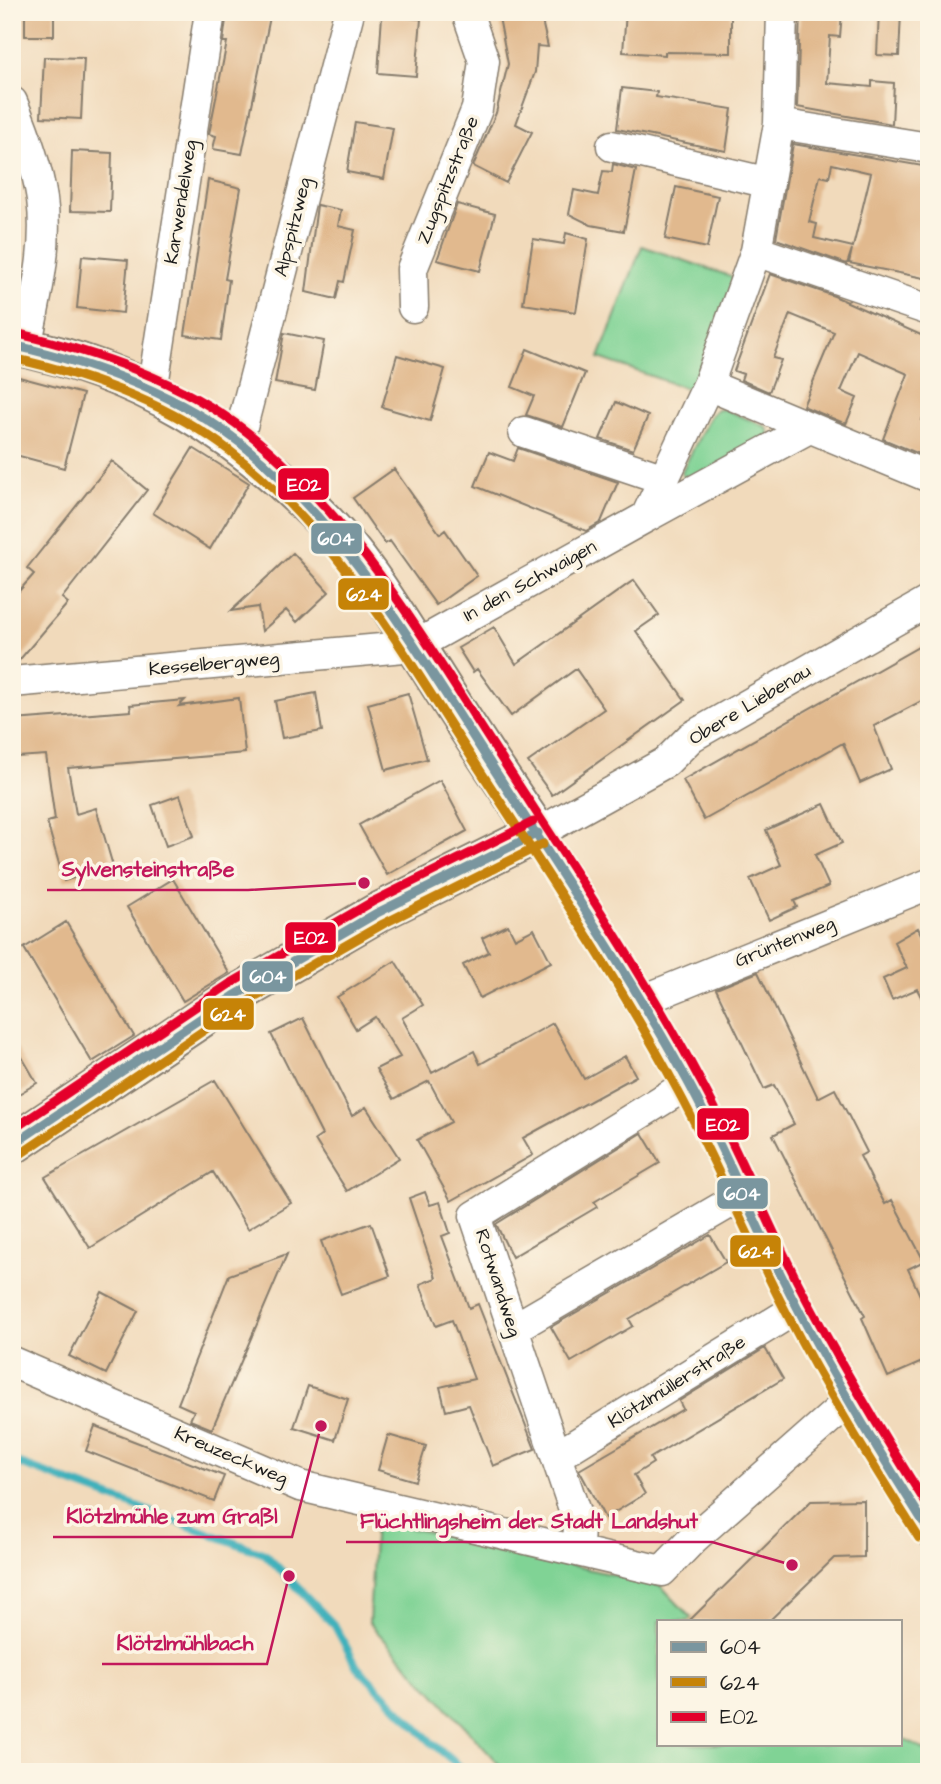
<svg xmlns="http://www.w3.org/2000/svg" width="941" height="1784" font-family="'Architects Daughter',sans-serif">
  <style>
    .green { fill: #80d395; stroke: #4e7858; stroke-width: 2 }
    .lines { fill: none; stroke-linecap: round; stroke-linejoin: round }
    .stream { stroke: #41b1bb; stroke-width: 8 }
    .building { fill: #e1b98e; fill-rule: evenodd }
    .street-casing { stroke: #867b6c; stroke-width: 33 }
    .secondary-casing { stroke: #867b6c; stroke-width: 42 }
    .street { stroke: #fff; stroke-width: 30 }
    .secondary { stroke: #fff; stroke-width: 38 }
    .bus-1-casing { stroke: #fcf5e5; stroke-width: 14 }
    .bus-2-casing { stroke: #fcf5e5; stroke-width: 14 }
    .bus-3-casing { stroke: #fcf5e5; stroke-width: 14 }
    .bus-1 { stroke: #7a969f; stroke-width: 9 }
    .bus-2 { stroke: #c68307; stroke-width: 9 }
    .bus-3 { stroke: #e4002b; stroke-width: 9 }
    .labels { text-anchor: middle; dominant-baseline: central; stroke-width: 7; stroke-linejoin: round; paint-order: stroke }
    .street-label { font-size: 19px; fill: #1c1c1c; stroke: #fcf5e5 }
    .leader { fill: none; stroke: #c2185b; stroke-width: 2.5 }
    .callout-dot { fill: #c2185b; stroke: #fcf5e5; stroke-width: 2.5 }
    .callout-label { font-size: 21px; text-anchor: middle; font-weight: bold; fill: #c2185b; stroke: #fcf5e5; stroke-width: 7; stroke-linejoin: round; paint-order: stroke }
    .line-badge { stroke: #fcf5e5; stroke-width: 2.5 }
    .badge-label { font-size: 19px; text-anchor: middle; font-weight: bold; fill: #fff }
  </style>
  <rect width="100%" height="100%" fill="#fcf5e5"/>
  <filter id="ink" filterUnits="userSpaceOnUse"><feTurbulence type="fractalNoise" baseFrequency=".0143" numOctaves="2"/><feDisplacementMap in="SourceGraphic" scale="14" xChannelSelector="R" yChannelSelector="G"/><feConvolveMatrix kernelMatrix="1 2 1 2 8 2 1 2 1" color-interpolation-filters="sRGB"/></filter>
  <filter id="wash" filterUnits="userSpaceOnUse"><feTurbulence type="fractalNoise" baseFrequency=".00686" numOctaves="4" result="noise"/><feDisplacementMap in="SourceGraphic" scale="28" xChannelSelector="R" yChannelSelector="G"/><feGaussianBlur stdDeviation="1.57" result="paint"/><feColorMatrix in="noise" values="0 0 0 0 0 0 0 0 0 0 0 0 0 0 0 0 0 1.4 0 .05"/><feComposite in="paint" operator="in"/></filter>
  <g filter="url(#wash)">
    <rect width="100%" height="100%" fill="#f1dabb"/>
    <path class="green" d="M642,246L736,278L691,390L599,358Z
      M724,409L767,427L770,437L686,482L681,473L710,416L716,410Z
      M375,1520L661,1586L694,1621H659V1744H901V1738L929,1752V1772H506L369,1623Z"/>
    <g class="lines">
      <path class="stream" d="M12,1461L265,1554L335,1626L357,1667L432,1743L466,1772"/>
    </g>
    <g id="blocks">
      <path class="building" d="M25,12H54V36H25Z
        M227,12H271L242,154L213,149L216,136L209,134L227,42H223Z
        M498,12H540L548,47L537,46L535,72L516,124L532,132L506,183L473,166L496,113L508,64Z
        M626,12H731V53L665,52V55L623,52Z
        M800,12H842L840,37L830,36L827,83L872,87V81L894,83L892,124L797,107Z
        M879,12H901L899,56L877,55Z
        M382,16L421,19L416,76L378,73Z
        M44,57L84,58L81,119L41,117Z
        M622,88L657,92L656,97L732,109L726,151L617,129Z
        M355,122L393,128L384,179L347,172Z
        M793,144L929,167V279L849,263L852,249L847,264L776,239ZM832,164L871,173L853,247L814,238L817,224L809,222L820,176L829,178Z
        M72,151L112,153L110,212L70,211Z
        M613,164L636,170L624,231L591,225L569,214L574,190L598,195L603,171L612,172Z
        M208,180L241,188L225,279L229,280L221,340L185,335Z
        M676,187L718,196L707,248L665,239Z
        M457,204L495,214L480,271L437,260Z
        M317,205L341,210L338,226L355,230L344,282L340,281L336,299L306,292Z
        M566,233L588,239L576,312L523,304L533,239L564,244Z
        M82,256L128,260L123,313L77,308Z
        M770,274L834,296L923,336L929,327V402L922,420L929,423V458L883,439L908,374L858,352L841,391L857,398L846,424L803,406L834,332L790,314L773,358L781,360L769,392L741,380L743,374L734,371Z
        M284,333L324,341L315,390L275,383Z
        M527,349L585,373L563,427L526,415L534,396L512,387Z
        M397,355L445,369L430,421L382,407Z
        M19,377L83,394L64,468L12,454V403Z
        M616,402L648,416L633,450L600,439Z
        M193,448L249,483L210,549L153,513Z
        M518,448L618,482L601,522L586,531L475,486L489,452L513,461Z
        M112,461L147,490L62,598L68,603L16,664H12V599L34,574L27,568Z
        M394,469L440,534L445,530L477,576L436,605L390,541L385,544L353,498Z
        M293,553L329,592L297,622L286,610L262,631L258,607L231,611Z
        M634,580L659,615L636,631L685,700L552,795L528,762L604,709L576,669L511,716L477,669L473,672L458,648L494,627L516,664Z
        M929,641V697L874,726L891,769L860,783L843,743L704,820L683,780Z
        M316,693L322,731L282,738L275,701Z
        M408,693L427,759L386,770L368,704Z
        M239,698L245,753L68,768L76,814L96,808L113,866L64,881L47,822L55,820L46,755L17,757L14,720L131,711L130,705L185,700L179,706Z
        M440,780L467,831L387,875L359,825Z
        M180,795L194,836L166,846L152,805Z
        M824,804L842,843L815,855L829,886L794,901L797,907L769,920L750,879L781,865L766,830Z
        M173,879L229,973L183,1001L127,907Z
        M66,922L134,1036L92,1062L24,948Z
        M508,925L515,939L534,929L551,962L480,998L463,965L489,952L482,938Z
        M918,928L929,951V1012L917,989L892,1000L883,979L907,968L894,942Z
        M395,961L423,1005L402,1018L432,1073L474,1051L480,1064L553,1023L584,1079L625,1056L636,1076L523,1138L533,1155L451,1201L417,1140L451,1122L429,1081L394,1099L376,1069L400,1057L375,1017L356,1029L337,997Z
        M758,972L818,1098L835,1089L867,1152L860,1156L872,1180L885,1204L892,1200L924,1261L908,1269L929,1315V1359L888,1377L862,1318L865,1316L773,1135L794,1124L774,1085L764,1089L716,989Z
        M303,1018L352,1116L366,1107L399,1158L347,1191L315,1140L322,1135L271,1034Z
        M12,1040L37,1083L12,1098Z
        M215,1080L291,1203L248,1229L213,1172L90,1248L45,1177Z
        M642,1133L660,1163L594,1202L597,1207L512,1257L496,1224Z
        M425,1192L430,1205L440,1202L450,1233L442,1236L469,1308L478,1304L535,1449L493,1466L469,1405L446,1411L440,1387L474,1379L452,1320L436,1326L420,1284L436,1278L409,1198Z
        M371,1223L390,1276L341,1294L321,1241Z
        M710,1235L726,1262L629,1319L633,1326L571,1362L551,1327Z
        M287,1254L212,1429L190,1420L194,1411L178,1404L229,1275Z
        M102,1292L138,1311L106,1374L69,1356Z
        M765,1348L783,1379L650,1458L653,1463L634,1475L645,1494L605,1518L579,1470L683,1409L679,1401Z
        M308,1386L348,1399L335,1440L294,1427Z
        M95,1426L224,1476L214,1501L86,1451Z
        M388,1435L426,1446L415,1481L378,1470Z
        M864,1500V1557L834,1558L769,1621H689L811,1501Z"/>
    </g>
  </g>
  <g filter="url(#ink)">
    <use href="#blocks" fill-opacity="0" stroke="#867b6c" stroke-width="2"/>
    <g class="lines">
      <defs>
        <path id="street" d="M12,102C25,133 37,166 42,199C49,248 35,300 26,348
          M779,124L929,148
          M612,146L769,183
          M756,251L929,310
          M413,307L412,269L477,109L484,61L467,12
          M708,385L929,477
          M152,392L210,12
          M524,432L664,479
          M238,442L349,12
          M646,517L809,428
          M929,601L691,737L666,762L538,833L688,1084L797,1308L849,1401L929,1531
          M12,682L415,646L646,517L708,385L756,251L779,124L782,12
          M641,1001L929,884
          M513,1329L743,1195
          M12,1362L300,1486L662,1571L693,1539L849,1401
          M557,1456L797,1308
          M578,1549L579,1524L475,1216L688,1084"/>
        <path id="secondary" d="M12,345C139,370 237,431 325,522C367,565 398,620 430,669C465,725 501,779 538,833L377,913L234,996L12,1145"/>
      </defs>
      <use href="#street" class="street-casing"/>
      <use href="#secondary" class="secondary-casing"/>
      <use href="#street" class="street"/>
      <use href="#secondary" class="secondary"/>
      <defs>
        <path id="bus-1" d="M12,345C92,363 173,391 239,442C339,520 406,633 474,738C546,851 622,962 687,1080C723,1146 751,1216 785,1283C827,1368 878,1450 929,1531
          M12,1145L234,996L377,913L538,833"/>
        <path id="bus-2" d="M12,358C89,375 166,402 230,451C330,527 396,640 463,744C537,859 614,971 678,1091C717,1163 748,1239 786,1312C826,1390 872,1464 919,1538
          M19,1155L240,1006L383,924L543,844"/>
        <path id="bus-3" d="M15,333C97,352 180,380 247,432C348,512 416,626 485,733C558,847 636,960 700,1080C736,1145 764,1215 797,1281C837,1359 882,1434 929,1508
          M12,1130L228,985L372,902L533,822"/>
      </defs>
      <use href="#bus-1" class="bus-1-casing"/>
      <use href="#bus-2" class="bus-2-casing"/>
      <use href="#bus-3" class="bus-3-casing"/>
      <use href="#bus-1" class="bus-1"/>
      <use href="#bus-2" class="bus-2"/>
      <use href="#bus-3" class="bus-3"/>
    </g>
  </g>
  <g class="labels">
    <g class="street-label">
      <text transform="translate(448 180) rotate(-68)">Zugspitzstraße</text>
      <text transform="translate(181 202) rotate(-81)">Karwendelweg</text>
      <text transform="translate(293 227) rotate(-76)">Alpspitzweg</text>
      <text transform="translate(530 581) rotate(-29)">In den Schwaigen</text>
      <text transform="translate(214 664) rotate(-5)">Kesselbergweg</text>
      <text transform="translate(750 705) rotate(-31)">Obere Liebenau</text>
      <text transform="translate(785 942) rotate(-22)">Grüntenweg</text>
      <text transform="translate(498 1283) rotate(72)">Rotwandweg</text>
      <text transform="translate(677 1382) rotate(-32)">Klötzlmüllerstraße</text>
      <text transform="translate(231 1456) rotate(23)">Kreuzeckweg</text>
    </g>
  </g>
  <path class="leader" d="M364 883L248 890H47M321 1426L292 1537H53M792 1565L712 1542H346M289 1576L267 1664H102"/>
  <g class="callout-dot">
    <circle cx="364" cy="883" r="7"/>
    <circle cx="321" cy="1426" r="7"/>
    <circle cx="792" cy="1565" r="7"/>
    <circle cx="289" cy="1576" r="7"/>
  </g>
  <g class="callout-label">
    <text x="148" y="876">Sylvensteinstraße</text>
    <text x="172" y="1523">Klötzlmühle zum Graßl</text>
    <text x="529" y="1528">Flüchtlingsheim der Stadt Landshut</text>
    <text x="185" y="1650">Klötzlmühlbach</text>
  </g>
  <g class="line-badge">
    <rect x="277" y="467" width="53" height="34" rx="7" fill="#e4002b"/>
    <rect x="310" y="522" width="53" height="33" rx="7" fill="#7a969f"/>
    <rect x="337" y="577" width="53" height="34" rx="7" fill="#c68307"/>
    <rect x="284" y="921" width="53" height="33" rx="7" fill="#e4002b"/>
    <rect x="241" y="960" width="53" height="33" rx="7" fill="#7a969f"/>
    <rect x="202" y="997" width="53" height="34" rx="7" fill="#c68307"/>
    <rect x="696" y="1107" width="54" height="34" rx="7" fill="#e4002b"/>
    <rect x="716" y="1177" width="53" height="33" rx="7" fill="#7a969f"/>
    <rect x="729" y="1234" width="53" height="34" rx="7" fill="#c68307"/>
  </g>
  <g class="badge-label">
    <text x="304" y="491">E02</text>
    <text x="336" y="545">604</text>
    <text x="364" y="601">624</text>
    <text x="311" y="944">E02</text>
    <text x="268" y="983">604</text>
    <text x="228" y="1021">624</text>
    <text x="723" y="1131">E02</text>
    <text x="742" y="1200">604</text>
    <text x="756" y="1258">624</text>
  </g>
  <rect width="941" height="1784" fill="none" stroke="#fcf5e5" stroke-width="42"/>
  <rect x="657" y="1620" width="245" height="126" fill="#fcf5e5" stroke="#a29e95" stroke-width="2"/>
  <rect x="671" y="1642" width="35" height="10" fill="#7a969f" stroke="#a29e95" stroke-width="2"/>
  <text x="720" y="1654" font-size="21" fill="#1c1c1c">604</text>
  <rect x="671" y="1677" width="35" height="10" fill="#c68307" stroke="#a29e95" stroke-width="2"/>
  <text x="720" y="1690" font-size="21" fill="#1c1c1c">624</text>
  <rect x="671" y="1712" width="35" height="10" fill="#e4002b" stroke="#a29e95" stroke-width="2"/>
  <text x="720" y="1724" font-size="21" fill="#1c1c1c">E02</text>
</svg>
